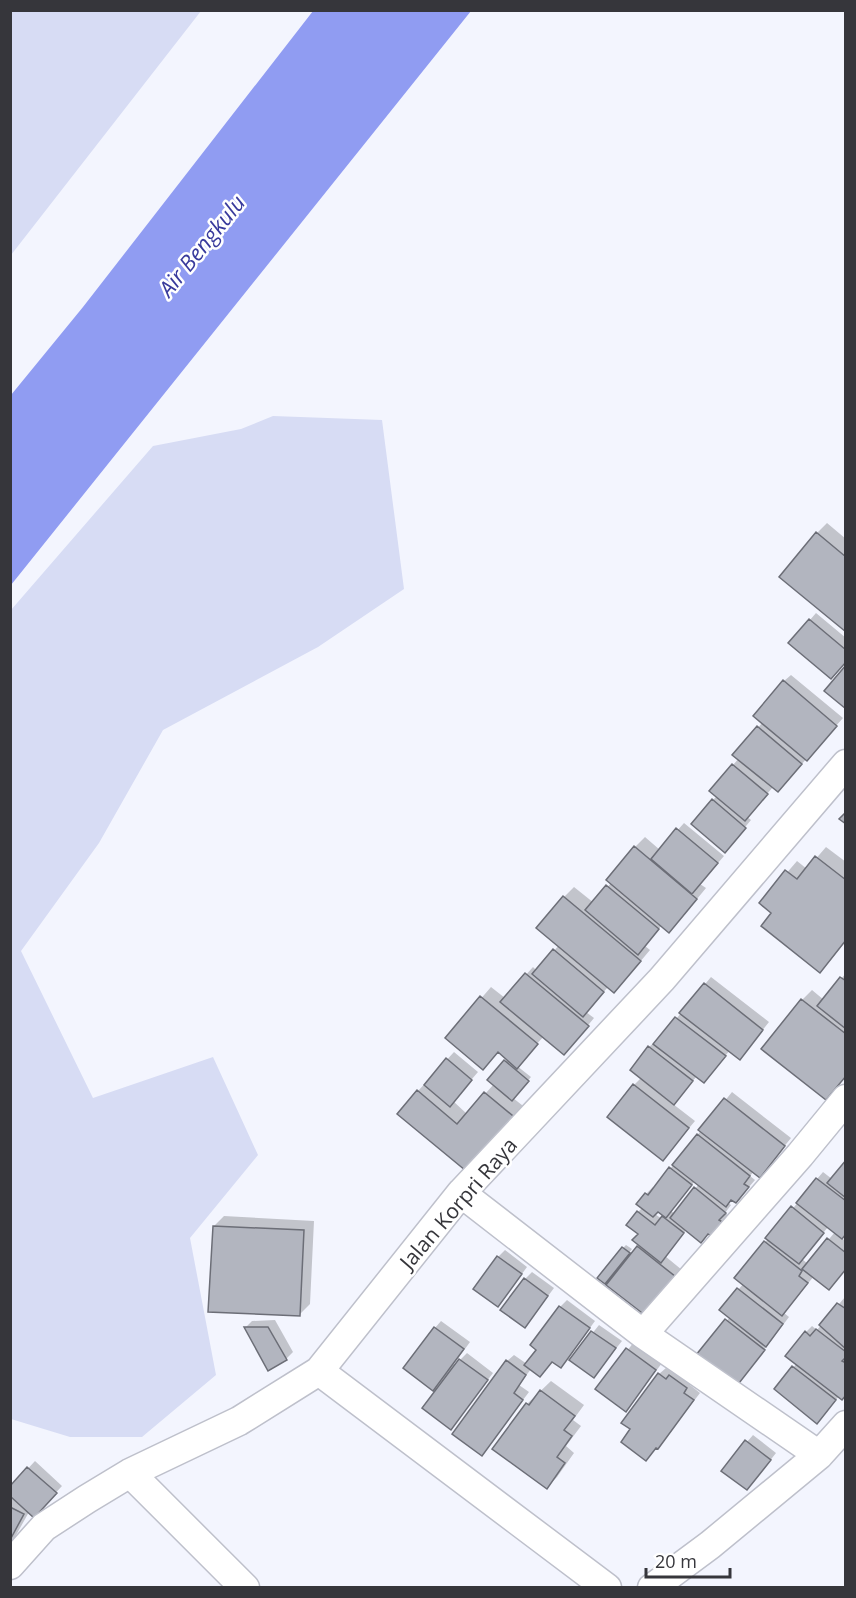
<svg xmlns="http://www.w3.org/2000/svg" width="856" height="1598" font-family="'Open Sans',sans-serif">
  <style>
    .green { fill: #d7dcf4 }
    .water { fill: #909cf2 }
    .shadow { fill: #0003; fill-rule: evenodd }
    .building { fill: #b2b5bf; stroke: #6c6e77; stroke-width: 1.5 }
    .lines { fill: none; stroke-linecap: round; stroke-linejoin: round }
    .minor-casing { stroke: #bec0cb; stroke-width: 31 }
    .minor { stroke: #fff; stroke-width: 28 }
    .labels { text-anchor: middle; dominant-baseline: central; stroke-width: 5; stroke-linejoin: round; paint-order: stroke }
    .street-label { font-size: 21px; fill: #36363b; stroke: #fff }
    .water-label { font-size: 22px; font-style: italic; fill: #383a9c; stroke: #fff }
  </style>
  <rect width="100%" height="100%" fill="#f3f5fe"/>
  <path class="green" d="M11,10L201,11L11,255L10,11Z
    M273,416L382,420L404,589L318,647L163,730L99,843L21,951L93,1098L213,1057L258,1155L190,1238L216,1375L142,1437H70L11,1419V610L153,446L241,429Z"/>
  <path class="water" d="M313,11H471L11,585V395L83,307Z"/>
  <path class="shadow" d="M827,523L846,539V631L817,533Z
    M816,613L846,638V661L790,643Z
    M791,675L843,718L784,784L773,787L747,817L751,820L731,844L713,800L717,796L711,791L739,758L734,755L763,722L784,681Z
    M684,823L724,856L700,884L706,888L679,921L662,925L645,946L650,950L624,981L608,987L586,1012L594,1018L571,1046L544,1036L517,1066L531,1077L513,1098L527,1109L481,1163L418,1091L454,1052L478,1072L453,1101L467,1114L494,1084L489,1080L508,1059L499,1051L447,1038L491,987L505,998L533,967L537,971L559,945L564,897L574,887L594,903L611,883L635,847L645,837L660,850Z
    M826,847L846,862V941L830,961L761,903L797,861L807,869Z
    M846,973V1076L826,1098L802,1000L812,990L824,1000Z
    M711,977L769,1022L746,1051L730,1050L710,1075L697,1076L673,1104L695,1121L663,1159L634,1085L642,1077L649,1047L656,1041L657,1042Z
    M732,1092L791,1138L766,1169L754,1171L750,1176L755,1180L742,1195L732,1199L728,1203L731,1205L725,1213L729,1216L719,1229L709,1233L701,1241L687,1229L665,1256L682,1270L672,1291L608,1285L640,1245L638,1212L643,1207L646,1194L653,1187L654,1189ZM695,1181L699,1184L675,1214L671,1211ZM658,1210L665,1215L662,1219L655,1214Z
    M846,1162V1233L841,1238L846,1241V1269L814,1276L784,1313L789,1317L743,1378L698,1355L730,1317L722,1310L743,1284L736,1278L817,1179L823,1172L832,1179ZM828,1227L835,1232L808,1264L802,1259Z
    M224,1216L314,1221L310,1304L300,1314L214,1226Z
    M626,1245L632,1249L608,1279L623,1248Z
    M505,1250L527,1267L504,1298L498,1257Z
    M532,1272L554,1288L531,1319L525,1279Z
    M845,1297L846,1394L839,1396L824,1415L776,1389L797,1363L806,1332L812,1326L817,1330Z
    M567,1300L595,1321L567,1359L553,1360L540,1375L531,1369L519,1385L529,1392L482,1454L507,1361L514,1355L527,1364L538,1349L560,1307Z
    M275,1320L293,1352L286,1359L246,1327L252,1321Z
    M441,1321L470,1342L454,1364L455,1365L467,1353L493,1373L451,1428L446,1378L445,1377L433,1389L435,1328Z
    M599,1325L622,1341L594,1376L571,1360Z
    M634,1342L662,1363L632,1403L597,1389Z
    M666,1368L673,1373L677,1370L693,1381L690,1385L700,1393L658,1448L632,1429L659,1374Z
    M551,1381L584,1405L573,1420L581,1426L566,1446L574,1453L557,1477L547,1487L527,1404Z
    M753,1435L776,1453L753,1482L747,1442Z
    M35,1461L62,1486L34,1516L29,1512L10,1546V1488Z"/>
  <path class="building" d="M816,532L846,557V632L779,577Z
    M809,619L846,650V662L831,679L788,643Z
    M846,665V709L824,691Z
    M783,680L837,726L807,761L753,716Z
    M757,726L802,764L778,792L732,755Z
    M732,764L768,794L745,821L709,791Z
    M712,799L746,828L725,853L691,824Z
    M846,812V824L839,819Z
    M676,828L718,863L692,894L651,859Z
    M634,846L697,899L669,933L606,880Z
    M815,856L846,880V940L820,973L761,926L771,913L759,903L785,870L797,879Z
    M606,885L659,929L638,955L585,910Z
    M563,896L641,961L614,993L536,928Z
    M553,949L604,992L583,1017L532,974Z
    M525,973L589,1026L564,1055L500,1002Z
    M840,977L846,981V1029L817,1006Z
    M704,983L763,1030L740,1060L679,1013Z
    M480,996L538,1044L517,1069L498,1052L483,1070L445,1038Z
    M801,999L846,1034V1076L826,1100L761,1049Z
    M675,1017L726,1056L704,1083L653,1044Z
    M648,1046L693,1081L674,1105L630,1070Z
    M446,1058L472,1080L450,1107L424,1085Z
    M504,1060L529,1081L512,1101L487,1080Z
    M633,1084L689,1128L663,1161L607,1117Z
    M417,1090L457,1124L484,1092L518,1120L471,1175L397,1114Z
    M724,1098L785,1146L760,1178L698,1130Z
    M697,1134L750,1176L744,1184L749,1187L736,1203L731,1200L726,1207L672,1165Z
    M846,1160V1198L827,1183Z
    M669,1167L692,1185L666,1218L658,1212L653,1217L636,1204L645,1193L648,1195Z
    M816,1178L846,1201V1234L842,1239L796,1203Z
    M694,1187L726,1213L719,1220L724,1223L712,1237L708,1234L701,1243L670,1218Z
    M791,1206L824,1233L799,1264L765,1238Z
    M637,1211L655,1225L662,1216L684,1233L661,1263L632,1240L638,1234L626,1225Z
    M213,1226L304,1230L300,1316L208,1312Z
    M827,1238L846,1253V1269L829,1290L802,1269Z
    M764,1241L802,1271L799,1276L808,1283L782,1316L734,1278Z
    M637,1246L676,1277L646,1316L606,1285Z
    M622,1247L630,1253L605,1284L597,1278Z
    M497,1256L522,1274L498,1307L473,1289Z
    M524,1278L548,1296L525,1328L500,1310Z
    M737,1288L783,1324L766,1347L719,1310Z
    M837,1303L846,1309V1349L819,1325Z
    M559,1306L590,1328L561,1368L552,1362L540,1377L524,1365L536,1350L530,1345Z
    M725,1319L765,1350L736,1387L696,1355Z
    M244,1327H268L287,1360L268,1371Z
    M434,1327L464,1349L433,1391L403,1368Z
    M816,1329L846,1352V1357L842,1361L846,1363V1395L842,1400L785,1356L805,1331L810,1336Z
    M591,1331L616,1348L594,1378L569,1360Z
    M626,1348L656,1370L626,1412L595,1389Z
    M459,1359L488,1380L451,1430L422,1408Z
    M506,1360L526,1375L514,1393L523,1400L482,1456L452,1434Z
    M792,1366L836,1400L817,1424L774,1389Z
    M658,1373L666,1379L669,1375L687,1388L684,1393L694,1400L658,1449L656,1448L646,1461L621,1442L630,1429L621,1423Z
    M540,1390L575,1416L564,1430L572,1436L557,1457L565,1463L547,1489L492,1449L526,1403L529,1405Z
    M745,1440L771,1460L747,1490L721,1471Z
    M27,1467L57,1493L34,1518L10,1496V1486Z
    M10,1507L24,1514L10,1540Z"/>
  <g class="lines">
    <defs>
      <path id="minor" d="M461,1193L643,1334L800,1155L846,1099
        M643,1334L819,1455
        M319,1371L607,1588
        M130,1473L245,1588
        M10,1565L44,1527L87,1499L130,1473L239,1421L319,1371L461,1193L662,979L846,764
        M652,1588L710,1545L819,1455L846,1425"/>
    </defs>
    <use href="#minor" class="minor-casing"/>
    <use href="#minor" class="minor"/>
  </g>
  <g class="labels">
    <g class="street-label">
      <text transform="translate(458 1203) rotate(-49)">Jalan Korpri Raya</text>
    </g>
    <g class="water-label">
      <text transform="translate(201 245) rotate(-51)">Air Bengkulu</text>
    </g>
  </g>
  <rect width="856" height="1598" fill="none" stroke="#36363b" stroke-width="24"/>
  <path d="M646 1568v9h84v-9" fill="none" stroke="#36363b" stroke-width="3"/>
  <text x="655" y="1568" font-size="18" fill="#36363b" stroke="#ffffff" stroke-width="4.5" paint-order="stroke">20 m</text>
</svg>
